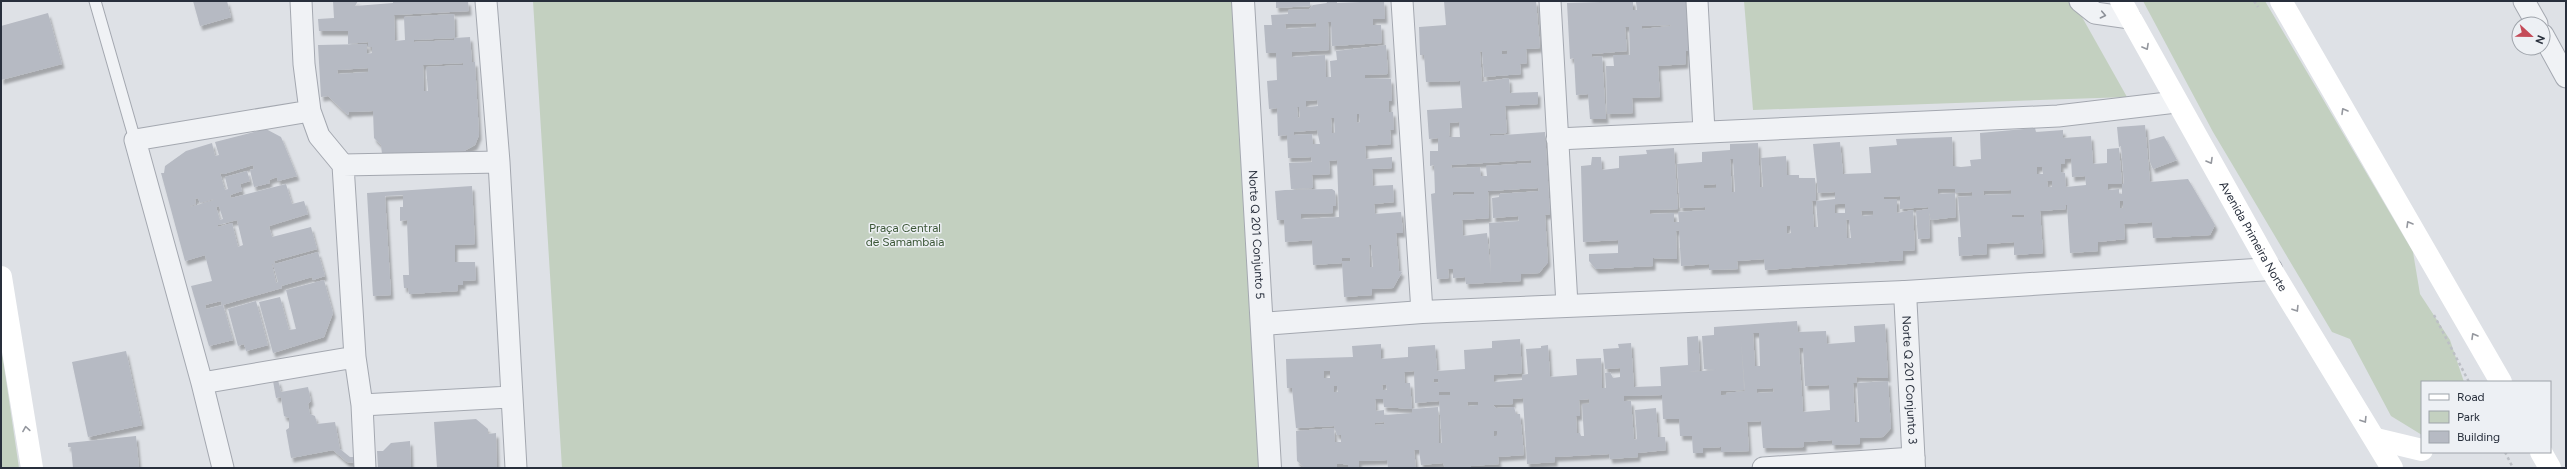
<svg xmlns="http://www.w3.org/2000/svg" width="2567" height="469" font-family="Figtree,sans-serif">
  <style>
    .green { fill: #c3d0c0 }
    .building { fill: #b6bac3; fill-rule: evenodd; filter: url(#shadow) }
    .lines { fill: none; stroke-linecap: round; stroke-linejoin: round }
    .service-casing { stroke: #a4a8b0; stroke-width: 13 }
    .minor-casing { stroke: #a4a8b0; stroke-width: 23 }
    .tertiary-casing { stroke: #a4a8b0; stroke-width: 24 }
    .path { stroke: #bcbfc5; stroke-width: 2.5; stroke-dasharray: 3 3; stroke-linecap: butt }
    .service { stroke: #f0f2f5; stroke-width: 11 }
    .minor { stroke: #f0f2f5; stroke-width: 21 }
    .tertiary { stroke: #f0f2f5; stroke-width: 22 }
    .secondary { stroke: #fff; stroke-width: 22 }
    .oneway { stroke: #8c9098 }
    .oneway2 { stroke: #94979e }
    .labels { text-anchor: middle; dominant-baseline: central; stroke-width: 3; stroke-linejoin: round; paint-order: stroke }
    .park-label { font-size: 12px; fill: #3c5737; stroke: #edf0f4 }
    .street-label { font-size: 12px; fill: #282f3c; stroke: #edf0f4 }
  </style>
  <defs>
    <filter id="shadow"><feDropShadow dx="2.5" dy="4.5" stdDeviation="1" flood-color="#0004"/></filter>
  </defs>
  <rect width="100%" height="100%" fill="#dee1e6"/>
  <path class="green" d="M533,1H1249L1275,468H562Z
    M1744,1H2073L2127,97L1753,110Z
    M2143,1H2265L2413,252L2420,294L2450,340L2464,382H2422V435L2391,416L2350,339L2332,332L2213,132Z
    M1,345V346L19,468H1Z"/>
  <path class="building" d="M193,1H227L231,17L200,26Z
    M333,1H358L355,6L393,3V1H468L469,11L394,15L395,41L405,40L404,17L454,14L455,38L470,37L472,62H475L479,135L475,145L464,151L382,154L381,145L374,138L373,111L349,112L348,115L328,96L321,97L318,45L367,44V54L372,53V47H368V42L348,44V31H319L318,19L334,18ZM454,38V40L414,42V40ZM463,63V65L426,67L428,91H424L423,65ZM368,68V72L338,74L337,70Z
    M1276,1H1310V6L1276,8Z
    M1326,1H1337V3L1384,1L1385,19H1373V25H1381L1382,43L1332,46L1331,22H1328L1329,50L1292,52V57L1325,55L1326,77H1331L1330,61L1337,60L1336,51L1386,45L1388,74L1365,75V78L1391,79L1392,101H1389V112H1393L1394,130H1390L1391,144L1365,146L1366,159L1392,157V168L1372,169L1373,186L1393,185L1394,202L1374,204L1375,214L1401,212L1403,233H1396L1399,271L1402,272L1393,288L1372,289V295L1344,297L1342,263L1313,265L1312,240L1285,242L1284,220H1277L1275,191L1285,190L1332,189L1335,191L1336,206H1333V213L1301,214V219L1339,217L1337,160L1329,161L1330,174L1312,175L1313,188L1291,189L1289,163L1312,162L1311,157L1288,158L1287,135L1278,136L1277,108L1269,109L1267,81L1277,80L1276,53H1266L1264,25H1272L1271,15L1288,14V10L1309,9L1313,5L1327,3ZM1316,23V27L1286,29L1285,24ZM1317,100L1318,106L1306,107V101ZM1297,107H1299L1300,117L1298,118ZM1357,114H1359L1360,122L1357,123ZM1331,118H1334L1335,133H1332ZM1317,130L1320,144H1313L1312,134L1294,135V132ZM1369,245H1371L1373,267H1370ZM1342,258H1350L1351,261H1342Z
    M1444,1H1536L1540,48L1526,49L1527,63L1520,64L1521,74L1484,77L1482,51L1480,52L1482,82L1509,78L1510,93L1538,92V104L1505,106L1507,133L1490,134V136L1545,132L1550,214L1545,215L1548,262L1539,273L1521,274V281L1466,284L1465,277L1453,278V269H1448L1449,278L1437,279L1431,194L1435,193L1434,165L1430,166V151H1438V138L1429,139L1427,110L1462,108L1460,81L1426,82L1424,55H1420L1419,27L1446,25ZM1507,50V54H1502V51ZM1459,122L1460,137H1449L1450,123ZM1531,160V163L1486,166L1487,176H1481L1480,167L1452,168L1451,165ZM1538,188L1539,191L1499,194V197L1492,198L1493,218L1518,216L1519,221L1489,223L1491,275L1487,233L1463,236L1462,220L1489,218L1488,191ZM1453,192H1474V194L1453,195Z
    M1633,1V10H1637L1636,2L1687,1L1690,51H1686V64L1658,66L1660,97L1632,98L1633,113L1607,114L1606,66H1614L1613,55H1630L1629,27H1625L1627,51L1592,54V57L1602,56L1606,119H1590L1588,94L1576,95L1574,58L1570,59L1567,3ZM1671,25L1670,26L1642,29V26Z
    M48,13L62,64L1,80V26Z
    M2145,125L2150,182L2188,179L2215,225L2210,235L2153,238L2152,222L2124,224L2125,239L2098,242V251L2070,253L2067,205H2065L2066,209L2040,211L2043,253L2014,255V242L1987,244V254L1959,256L1958,237H1961L1958,197L1972,196V192L1955,193V189H1938V194L1955,193L1956,217L1931,220L1929,213L1930,238L1918,239L1916,211L1928,209V207L1900,209V196L1884,197V199H1897V213L1913,210L1915,250L1903,251V260L1765,270L1764,259L1737,261L1738,269L1709,270V264L1681,266L1679,230L1676,231L1677,259L1653,258V266L1596,269L1589,261V254L1618,253V240L1583,242L1581,166L1591,165L1592,157H1601L1602,170L1619,168V156L1647,154L1646,150L1674,148L1678,209L1650,210V214L1674,213V222H1679L1678,212L1706,210L1705,207L1680,208L1677,164L1702,162V152L1730,150V144L1758,143L1760,187H1763L1761,158L1786,156L1787,175H1799V178H1815L1816,201L1835,199V192L1818,193L1813,144L1840,142L1843,174L1871,173L1869,147L1897,145L1896,139L1952,137L1953,166L1961,167L1971,166L1970,160L1981,159L1980,133L2035,128L2036,132L2063,130V138L2091,136L2093,164L2107,163V149L2119,148L2122,184H2108V190L2119,189V194H2122V184H2124L2121,146L2119,147L2117,127ZM2071,158L2072,177L2085,176L2086,185L2066,187L2065,173L2061,172V164H2065V159ZM1730,159H1733L1735,192H1732ZM2037,167H2042L2043,174H2037ZM2047,181H2052V187H2048ZM1716,184V188H1704V185ZM2011,190V194L1984,195L1983,191ZM1812,201H1816L1818,227H1814ZM2120,201H2123V208H2120ZM1835,204H1845V213H1835ZM1861,211H1873V215L1862,216ZM2012,215H2024L2025,217H2012ZM1846,219L1849,220L1851,238H1847ZM1787,226H1790L1791,233L1787,234Z
    M266,129L281,137L297,176L278,181L277,177L269,180L270,183L254,187L250,170L254,169L253,165L224,174L220,173L225,190L228,189L225,177L247,171L250,181L240,184L242,191L230,195L231,198L286,184L292,204L304,201L308,214L269,226L272,237L311,227L317,249L274,261L275,264L318,252L325,276L313,280L312,277L281,286L282,288L226,304L222,305L221,301L205,305L206,309L223,305L233,340L209,346L191,286L212,281L205,255L185,261L161,173H164L165,166L186,151L212,143L215,156L219,155L215,142ZM198,198L200,203L214,199V200L190,207V206L196,204L195,199ZM219,206L223,219L220,220L216,207ZM237,220L243,245L238,247L232,223L218,227V225ZM272,264H273L278,282L276,283Z
    M2164,136L2177,160L2153,169L2150,162L2149,140Z
    M472,186L475,244L455,245V262H475L476,280L463,281V285H458V291L409,294L408,288H404L403,275H409L407,220L400,221V207H403V195L385,196L391,295L373,296L367,193Z
    M324,280L333,313L324,337L273,353L259,302L280,297L289,330L296,329L286,290Z
    M256,301L268,345L246,351L244,344L238,346L228,309Z
    M1797,321L1798,332L1826,331L1827,344L1855,342L1854,326L1885,324L1888,378L1856,377L1857,383H1853L1855,422H1859L1857,383L1888,381L1891,428L1883,437L1860,438V444L1832,445V440L1804,442V447L1763,448L1761,421L1747,422L1749,451L1721,452V447L1703,448V453H1693L1692,436H1680L1679,419H1663L1662,395L1624,396V401H1631L1634,440L1637,439L1635,410L1656,408L1658,437H1665L1666,450L1638,453V457L1610,459L1609,454L1555,457V462L1527,464L1523,398L1513,399V404L1493,405L1496,408L1514,407L1516,414H1520L1524,455L1498,457L1499,464L1471,466V468H1445L1443,463L1421,465L1419,450H1414L1416,468H1388L1387,460L1359,461V468H1348V465L1343,464H1337V468H1305L1297,461L1296,431L1334,428L1335,442H1341V435H1337L1334,426L1296,428L1292,388H1287L1286,359L1353,357L1352,346L1381,344V359L1408,357V347L1435,345L1437,371L1465,369L1464,350L1492,348V341L1520,339L1522,373L1494,375V382L1522,380V375L1528,374L1526,349L1541,348V346L1548,345L1550,377L1577,375L1576,359L1601,358L1602,388H1606L1605,373L1610,372L1613,378L1620,377V368L1605,369L1603,349L1619,348L1618,344L1631,343L1634,387L1661,386L1660,367L1688,365L1687,337L1698,336L1700,370L1688,372L1716,370L1704,369L1702,336L1714,335V327ZM1753,333H1759L1760,366H1755ZM1741,339L1745,391L1726,393V395H1721V391L1744,390ZM1799,348H1803L1805,386L1829,385L1830,410L1803,412ZM1324,371H1330V378H1324ZM1414,371L1415,403L1439,401L1442,443H1439L1438,407L1412,409L1410,383H1405L1404,372ZM1434,379H1438V383L1433,382ZM1386,384L1387,390H1383L1382,385ZM1334,386H1337L1338,392H1334ZM1773,388L1774,392L1757,393V389ZM1439,392H1450V395H1439ZM1375,399H1383L1384,407L1412,409V413L1384,415V410L1376,411ZM1589,399V404H1582L1584,436H1581L1580,433H1577L1576,416H1580L1579,400ZM1467,402H1478V405L1468,406ZM1384,422L1385,424L1375,425V423ZM1494,431H1497V436H1494Z
    M126,351L142,425L88,437L72,362Z
    M278,380L281,392L308,387L311,401L308,404L310,414L315,416L317,424L335,422L340,449L350,457H355V463L347,462L333,450L291,458L286,430L289,428V418L284,416L281,397L276,398L273,381Z
    M476,419L488,429V434L496,433L497,468H437L434,422Z
    M136,436L139,468H73L71,447H68V443Z
    M410,441L411,468H378L377,451H383L391,443Z"/>
  <g class="lines">
    <defs>
      <path id="service" d="M95,1L135,140"/>
      <path id="minor" d="M301,1L304,64L310,111L319,136L343,165L355,357L362,405L365,468
        M486,1L499,162L516,468
        M1402,1L1422,312
        M1550,1L1567,305
        M1697,1L1704,131
        M2080,1L2095,13L2130,18
        M2524,1L2537,24
        M2543,35L2566,77
        M1557,139L2058,116L2176,102
        M343,165L499,162
        M202,383L355,357
        M362,405L512,397
        M223,468L202,383L135,140L310,111
        M1763,468L1914,458"/>
      <g id="tertiary">
        <path id="s1" d="M1243,1L1270,468"/>
        <path id="s2" d="M1905,292L1914,468"/>
        <path d="M1262,324L1422,312L1905,292L2271,269"/>
      </g>
    </defs>
    <use href="#service" class="service-casing"/>
    <use href="#minor" class="minor-casing"/>
    <use href="#tertiary" class="tertiary-casing"/>
    <path class="path" d="M2254,1L2258,7
      M2434,315L2469,382
      M2505,452L2513,468"/>
    <use href="#service" class="service"/>
    <use href="#minor" class="minor"/>
    <use href="#tertiary" class="tertiary"/>
    <g class="secondary">
      <path id="s3" d="M2121,1L2271,269L2392,468"/>
      <path d="M2281,1L2501,382"/>
      <path d="M1,277L32,468"/>
      <path d="M2376,439L2422,450"/>
      <path d="M2541,452L2550,468"/>
    </g>
  </g>
  <defs><path id="oneway-chevron" d="M-2-3.5L2.5 0L-2 3.5" fill="none" stroke-width="1.6" stroke-linecap="round" stroke-linejoin="round"/></defs>
  <use class="oneway" href="#oneway-chevron" transform="translate(2103 15) rotate(12)"/>
  <g class="oneway2">
    <use href="#oneway-chevron" transform="translate(2146 47) rotate(61)"/>
    <use href="#oneway-chevron" transform="translate(2344 111) rotate(-120)"/>
    <use href="#oneway-chevron" transform="translate(2210 161) rotate(60)"/>
    <use href="#oneway-chevron" transform="translate(2409 224) rotate(-120)"/>
    <use href="#oneway-chevron" transform="translate(2296 309) rotate(58)"/>
    <use href="#oneway-chevron" transform="translate(2474 336) rotate(-120)"/>
    <use href="#oneway-chevron" transform="translate(2364 420) rotate(58)"/>
    <use href="#oneway-chevron" transform="translate(26 429) rotate(-99)"/>
  </g>
  <g class="labels">
    <g class="park-label">
      <text x="905" y="228">Praça Central<tspan x="905" dy="14">de Samambaia</tspan></text>
    </g>
    <g class="street-label">
      <text stroke="none"><textPath href="#s1" startOffset="234">Norte Q 201 Conjunto 5</textPath></text>
      <text stroke="none"><textPath href="#s3" startOffset="270">Avenida Primeira Norte</textPath></text>
      <text stroke="none"><textPath href="#s2" startOffset="88">Norte Q 201 Conjunto 3</textPath></text>
    </g>
  </g>
  <rect width="2567" height="469" fill="none" stroke="#282f3c" stroke-width="4"/>
  <rect x="2421" y="381" width="130" height="72" fill="#edf0f4" stroke="#9ea3aa"/>
  <rect x="2429" y="394" width="20" height="6" fill="#ffffff" stroke="#9ea3aa"/>
  <text x="2457" y="401" font-size="12" fill="#282f3c">Road</text>
  <rect x="2429" y="411" width="20" height="12" fill="#c3d0c0" stroke="#9ea3aa"/>
  <text x="2457" y="421" font-size="12" fill="#282f3c">Park</text>
  <rect x="2429" y="431" width="20" height="12" fill="#b6bac3" stroke="#9ea3aa"/>
  <text x="2457" y="441" font-size="12" fill="#282f3c">Building</text>
  <g transform="translate(2531 36) rotate(112)"><circle r="19" fill="#edf0f4" stroke="#9ea3aa"/>
  <path d="M0-3L7 15L0 10L-7 15Z" fill="#c44b58"/>
  <text y="-6" font-size="11" font-weight="bold" text-anchor="middle" fill="#282f3c">N</text>
  </g>
</svg>
